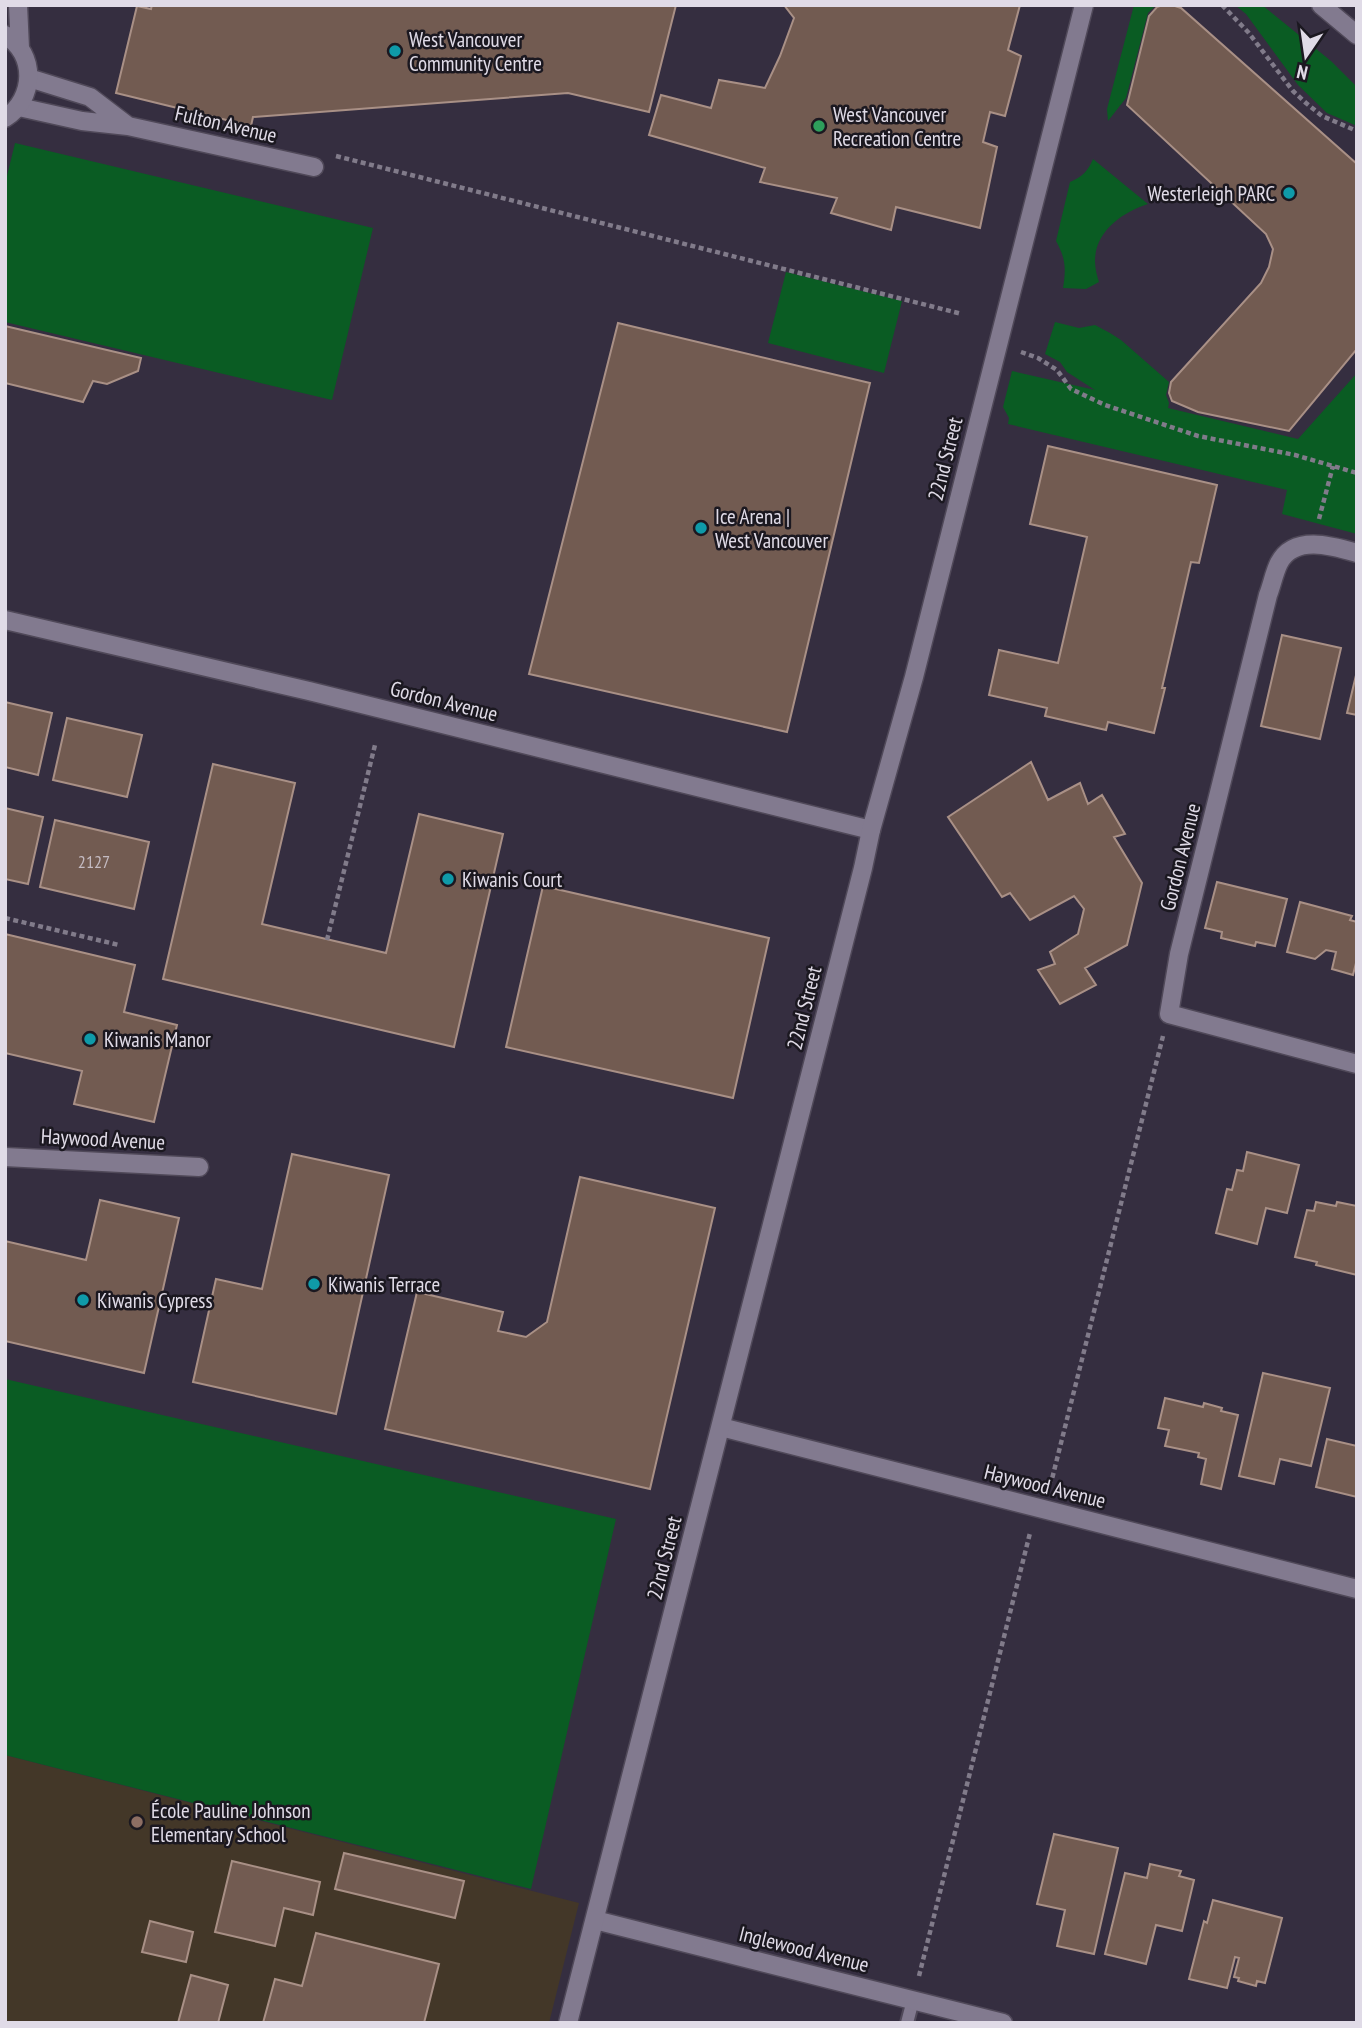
<svg xmlns="http://www.w3.org/2000/svg" width="1362" height="2028" font-family="'PT Sans Narrow',sans-serif">
  <style>
    .education { fill: #433728 }
    .green { fill: #0a5c23 }
    .building { fill: #725b51; stroke: #a99086; stroke-width: 2 }
    .lines { fill: none; stroke-linecap: round; stroke-linejoin: round }
    .lane-casing { stroke: #504959; stroke-width: 16 }
    .street-casing { stroke: #504959; stroke-width: 21 }
    .secondary-casing { stroke: #504959; stroke-width: 21 }
    .path { stroke: #817b8a; stroke-width: 4.5; stroke-dasharray: 5 3.5; stroke-linecap: butt }
    .lane { stroke: #827a8f; stroke-width: 12 }
    .street { stroke: #827a8f; stroke-width: 18 }
    .secondary { stroke: #827a8f; stroke-width: 18 }
    .culture-dot { fill: #0f9aa8; stroke: #1b1820; stroke-width: 2.5 }
    .leisure-dot { fill: #2e9e5b; stroke: #1b1820; stroke-width: 2.5 }
    .education-dot { fill: #8d6e63; stroke: #1b1820; stroke-width: 2.5 }
    .labels { text-anchor: middle; dominant-baseline: central; stroke-width: 5; stroke-linejoin: round; paint-order: stroke }
    .number-label { font-size: 18px; fill: #c4bbc2 }
    .poi-label { font-size: 21px; fill: #e0dbe7; stroke: #1b1820; text-anchor: start }
    .street-label { font-size: 21px; fill: #e0dbe7; stroke: #1b1820 }
  </style>
  <rect width="100%" height="100%" fill="#352e40"/>
  <path class="education" d="M5,1755L579,1903L549,2023H5Z"/>
  <path class="green" d="M1134,5H1156L1148,13L1126,98L1108,121L1107,109Z
    M1235,5H1262L1331,61L1357,87V126L1327,113L1298,85L1246,14Z
    M15,143L373,228L332,400L5,322V184Z
    M1093,159L1148,204C1123,212 1095,231 1095,261C1095,268 1097,276 1099,282L1086,289L1063,288C1066,269 1066,259 1056,241L1070,182C1082,177 1088,171 1093,159Z
    M786,272L902,301L884,373L768,343Z
    M1055,322L1079,328L1095,325L1110,333L1121,340L1169,382L1166,395L1169,403L1168,408L1298,439L1357,373V534L1282,514L1287,490L1008,424L1009,418L1003,407L1012,371L1095,390L1067,372L1060,362L1045,354Z
    M5,1379L616,1519L531,1889L5,1755Z"/>
  <path class="building" d="M152,5H676L649,112L568,93L253,117L251,126L116,93L137,6L151,9Z
    M784,5H1020L1008,50L1021,56L1005,116L990,112L983,142L997,147L980,228L896,207L891,230L831,213L837,198L760,182L765,168L649,135L661,95L711,108L719,80L765,88L780,56L794,18Z
    M1163,5H1172L1181,8L1357,164V349L1289,431L1198,412L1172,401L1169,393L1171,382L1261,283L1269,267L1273,249L1266,234L1127,105L1149,16L1157,7Z
    M618,323L870,383L787,732L529,674Z
    M5,326L141,358L138,371L107,384L93,381L83,402L5,383Z
    M1048,446L1217,485L1199,563L1191,562L1162,688H1165L1154,733L1108,722L1106,730L1045,716L1047,708L989,695L999,650L1058,663L1087,537L1030,524Z
    M1282,635L1341,648L1320,739L1261,726Z
    M1357,671V715L1347,713Z
    M5,702L52,713L38,775L5,767Z
    M67,718L142,735L127,797L53,780Z
    M1031,762L1048,800L1080,783L1088,804L1102,795L1125,834L1114,837L1142,883L1127,945L1085,968L1096,985L1060,1004L1038,970L1055,964L1050,952L1078,934L1084,909L1074,896L1030,920L1010,893L1002,897L948,817Z
    M213,764L295,783L262,924L386,953L419,814L503,834L454,1047L163,979Z
    M5,808L43,817L28,884L5,879Z
    M55,820L149,842L134,909L40,887Z
    M1217,882L1287,899L1275,946L1256,942L1255,946L1221,938L1222,932L1205,928Z
    M543,886L769,938L733,1098L506,1047Z
    M1300,902L1352,916L1350,920L1357,922V959L1353,975L1332,969L1336,952L1326,950L1315,959L1287,952Z
    M5,934L135,965L124,1012L177,1025L154,1122L74,1104L82,1071L5,1053Z
    M1247,1152L1299,1165L1287,1213L1266,1208L1257,1244L1216,1233L1227,1189L1232,1190L1237,1170L1243,1171Z
    M292,1154L389,1175L336,1414L193,1382L216,1279L262,1289Z
    M580,1177L715,1208L650,1489L385,1429L417,1292L503,1312L498,1331L526,1337L547,1322Z
    M100,1200L179,1218L144,1373L5,1341V1241L86,1260Z
    M1316,1202L1336,1206L1337,1202L1357,1206V1275L1316,1265L1317,1262L1295,1257L1307,1210L1314,1211Z
    M1263,1373L1330,1388L1311,1466L1280,1459L1274,1484L1239,1476Z
    M1165,1398L1203,1407L1204,1403L1222,1408L1221,1411L1238,1415L1221,1489L1201,1484L1206,1459L1198,1457L1199,1453L1165,1446L1169,1430L1158,1428Z
    M1327,1439L1357,1446V1497L1316,1487Z
    M1054,1834L1118,1848L1094,1954L1057,1946L1065,1910L1037,1904Z
    M344,1853L464,1881L455,1918L335,1889Z
    M232,1861L320,1882L313,1915L284,1908L275,1946L215,1932Z
    M1150,1864L1181,1871L1179,1876L1194,1880L1182,1931L1156,1925L1146,1964L1105,1954L1125,1873L1147,1878Z
    M1213,1900L1282,1918L1265,1983L1257,1981L1256,1986L1238,1981L1239,1978L1234,1977L1239,1958L1235,1957L1227,1988L1189,1979L1204,1921L1207,1923Z
    M150,1921L193,1932L186,1962L142,1952Z
    M316,1933L439,1964L424,2023H263L275,1979L302,1986Z
    M191,1975L228,1985L218,2023H178Z"/>
  <g class="lines">
    <defs>
      <path id="lane" d="M907,2023L913,2000"/>
      <path id="street" d="M29,78L90,97L128,126
        M19,107L82,121L128,126L314,167
        M1357,553C1333,546 1294,534 1279,563C1274,573 1272,585 1268,595L1179,954L1169,1014L1357,1064
        M5,620L309,691L871,830
        M5,1157L199,1167
        M721,1427L1357,1589
        M595,1920L1003,2023"/>
      <path id="secondary" d="M18,5L20,48
        M1321,5L1357,35
        M5,35C37,54 35,99 5,118
        M568,2023L863,868L871,830L914,677L1084,5"/>
    </defs>
    <use href="#lane" class="lane-casing"/>
    <use href="#street" class="street-casing"/>
    <use href="#secondary" class="secondary-casing"/>
    <path class="path" d="M1222,5L1248,32L1293,91L1306,103L1322,116L1357,131
      M336,156L962,314
      M1021,352L1038,358L1057,370L1071,389L1105,405L1198,436L1295,455L1357,473
      M1319,519L1333,466
      M5,918L119,945
      M327,940L375,745
      M1048,1485L1052,1479L1163,1036
      M919,1976L1030,1533"/>
    <use href="#lane" class="lane"/>
    <use href="#street" class="street"/>
    <use href="#secondary" class="secondary"/>
  </g>
  <g class="culture-dot">
    <circle cx="395" cy="51" r="7"/>
    <circle cx="1289" cy="193" r="7"/>
    <circle cx="701" cy="528" r="7"/>
    <circle cx="448" cy="879" r="7"/>
    <circle cx="90" cy="1039" r="7"/>
    <circle cx="314" cy="1284" r="7"/>
    <circle cx="83" cy="1300" r="7"/>
  </g>
  <circle class="leisure-dot" cx="819" cy="126" r="7"/>
  <circle class="education-dot" cx="137" cy="1822" r="7"/>
  <g class="labels">
    <g class="number-label">
      <text x="94" y="861">2127</text>
    </g>
    <g class="poi-label">
      <text x="409" y="39">West Vancouver<tspan x="409" dy="24">Community Centre</tspan></text>
      <text x="833" y="114">West Vancouver<tspan x="833" dy="24">Recreation Centre</tspan></text>
      <text x="1275" y="193" text-anchor="end">Westerleigh PARC</text>
      <text x="715" y="516">Ice Arena |<tspan x="715" dy="24">West Vancouver</tspan></text>
      <text x="462" y="879">Kiwanis Court</text>
      <text x="104" y="1039">Kiwanis Manor</text>
      <text x="328" y="1284">Kiwanis Terrace</text>
      <text x="97" y="1300">Kiwanis Cypress</text>
      <text x="151" y="1810">École Pauline Johnson<tspan x="151" dy="24">Elementary School</tspan></text>
    </g>
    <g class="street-label">
      <text transform="translate(226 124) rotate(13)">Fulton Avenue</text>
      <text transform="translate(945 459) rotate(-76)">22nd Street</text>
      <text transform="translate(444 701) rotate(14)">Gordon Avenue</text>
      <text transform="translate(1180 857) rotate(-76)">Gordon Avenue</text>
      <text transform="translate(804 1008) rotate(-76)">22nd Street</text>
      <text transform="translate(103 1139) rotate(3)">Haywood Avenue</text>
      <text transform="translate(1045 1486) rotate(14)">Haywood Avenue</text>
      <text transform="translate(664 1558) rotate(-76)">22nd Street</text>
      <text transform="translate(804 1949) rotate(14)">Inglewood Avenue</text>
    </g>
  </g>
  <rect width="1362" height="2028" fill="none" stroke="#e0dbe7" stroke-width="14"/>
  <g transform="translate(1306 56) rotate(193)" stroke="#1b1820" stroke-width="5" paint-order="stroke">
  <path d="M0-5L12 26L0 18L-12 26Z" fill="#e0dbe7"/>
  <text y="-10" font-size="19" font-weight="bold" text-anchor="middle" fill="#e0dbe7">N</text>
  </g>
</svg>
